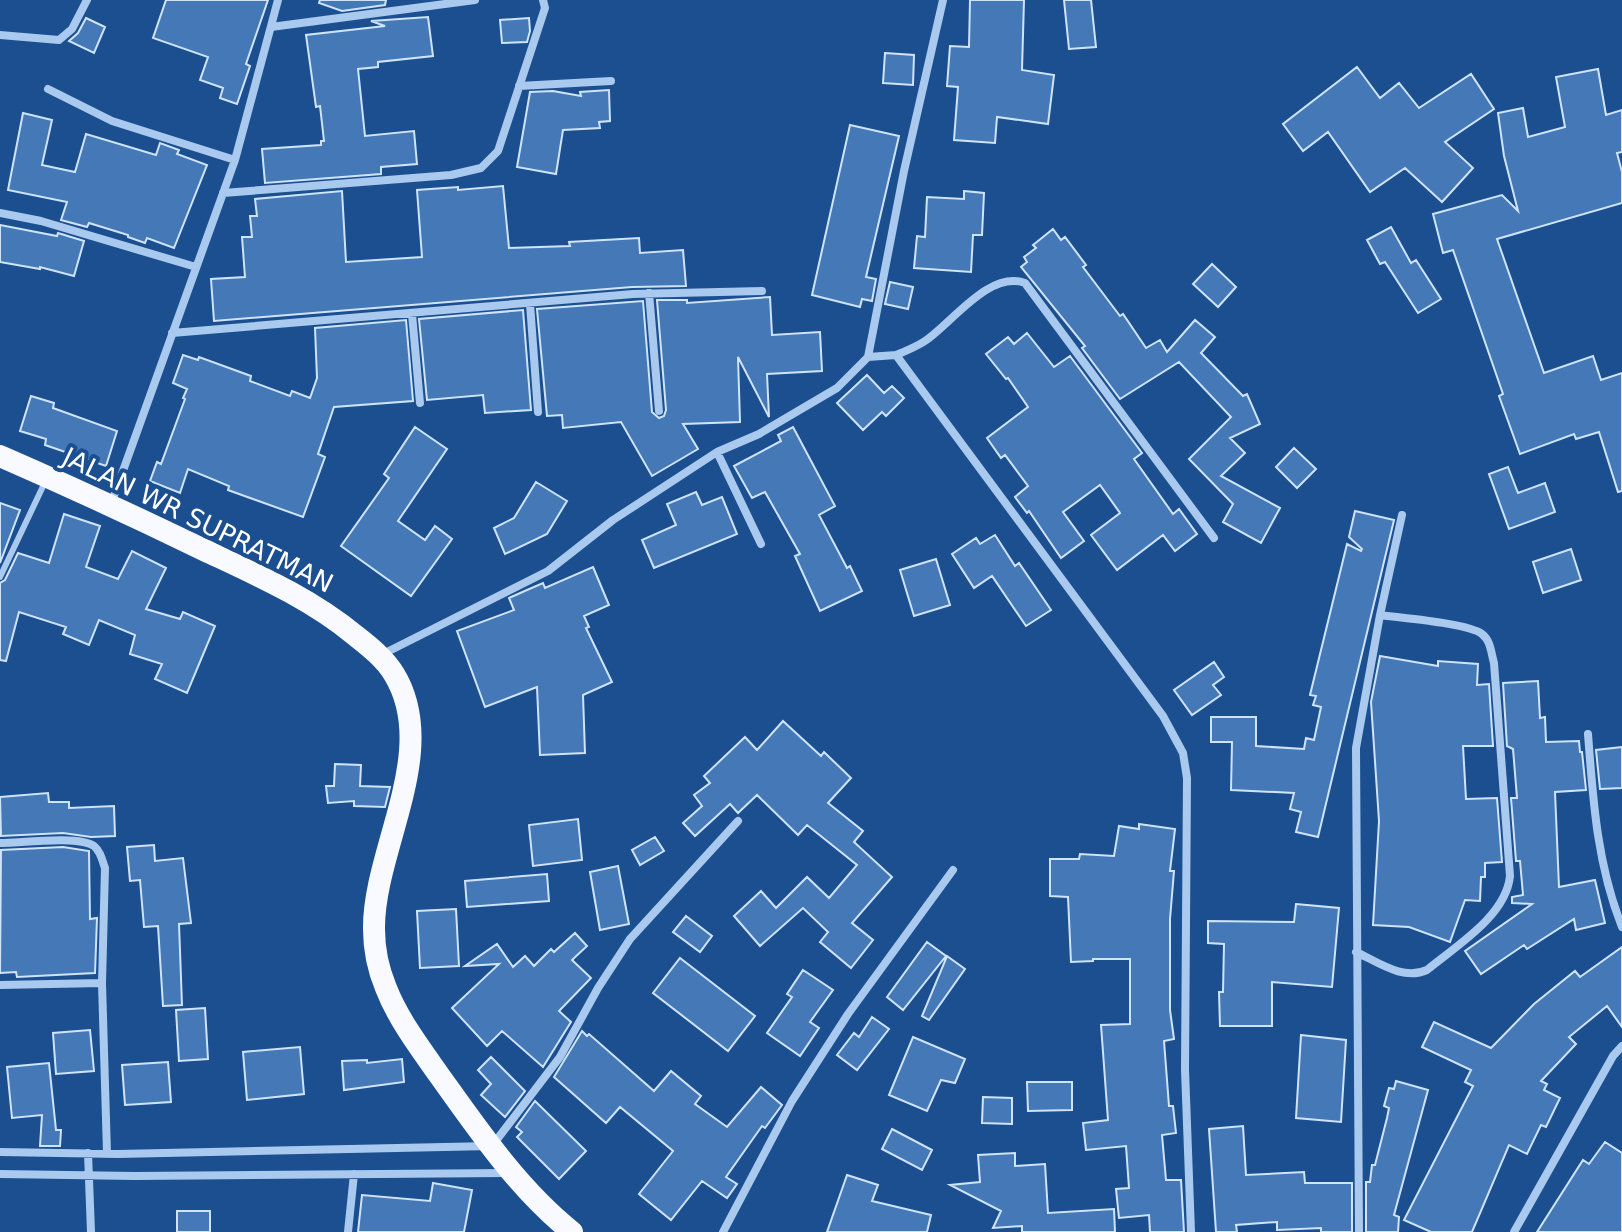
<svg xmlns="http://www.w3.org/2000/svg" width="1622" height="1232" font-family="'DejaVu Sans',sans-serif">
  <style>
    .building { fill: #4478b7; stroke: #cfe3fa; stroke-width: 2 }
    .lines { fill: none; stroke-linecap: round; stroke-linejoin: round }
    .service { stroke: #a9c9ee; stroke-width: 6 }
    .minor { stroke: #a9c9ee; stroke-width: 8 }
    .trunk { stroke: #f8faff; stroke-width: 22 }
    .labels { text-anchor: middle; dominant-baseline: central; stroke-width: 8; stroke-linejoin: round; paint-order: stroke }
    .street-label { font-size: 26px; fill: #fff; stroke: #1b4f8f }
  </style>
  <rect width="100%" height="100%" fill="#1b4f8f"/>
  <path class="building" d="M166,0H268L246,64L250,66L237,104L220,98L223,88L200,80L208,57L153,38Z
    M320,0H386L385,5L342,11L319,3Z
    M970,0H1024L1022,70L1054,75L1048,124L997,117L995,143L954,140L958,87L947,86L950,46L969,47Z
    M1064,0H1091L1096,47L1069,49Z
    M428,17L433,56L378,62V67L358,69L365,136L414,131L417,164L381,167V174L265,183L262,149L321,145V141H324L320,106L316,107L306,35L385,26L371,21Z
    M86,18L105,27L94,53L69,41L78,33Z
    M529,18L530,31L527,42L502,43L500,20Z
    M885,53L914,55L913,85L883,83Z
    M1357,67L1380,98L1399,83L1419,108L1471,74L1494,109L1445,142L1473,168L1442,202L1405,168L1370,192L1328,132L1303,151L1283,124Z
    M1598,69L1606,115L1622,110V152L1617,153L1622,172V203L1497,239L1544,373L1593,356L1601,380L1622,373V491L1618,492L1599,432L1576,439L1574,434L1520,454L1499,396L1503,394L1453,250L1443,253L1433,214L1502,195L1518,211L1504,156L1498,113L1523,108L1528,137L1565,127L1556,77Z
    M609,90L610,121L599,122L600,128L563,130L556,174L517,167L530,92L553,91L581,96L580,92Z
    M23,113L52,120L42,165L75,172L86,134L156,155L160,143L179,150L177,154L207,165L174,248L147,238L145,243L128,237V235L89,223L87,227L61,220L67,202L8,190Z
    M850,125L899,136L866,277L876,279L872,301L862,299L860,307L812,295Z
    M503,186L509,248L570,246L569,242L639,238L640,253L683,250L686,286L632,287L214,321L211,279L245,277L242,237H252L250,216H257L255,199L342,191L346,262L422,257L417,190L458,187V190Z
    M964,191L984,193L982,235H973L971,272L914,268L917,236L925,237L927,197L964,199Z
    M0,225L57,236L58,233L84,241L74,276L40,267V269L0,262Z
    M1391,227L1411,263L1416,260L1441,299L1418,313L1385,262L1380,264L1367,240Z
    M1053,229L1061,240L1065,237L1086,265L1083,267L1120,316L1123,314L1146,348L1160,340L1167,352L1195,320L1215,337L1201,353L1243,396L1247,394L1260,424L1230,438L1245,453L1221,476L1280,508L1261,543L1223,522L1233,504L1189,459L1231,417L1179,362L1120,399L1082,348L1085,346L1021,267L1027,262L1024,257L1036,248L1033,245Z
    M1212,264L1236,287L1218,307L1193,284Z
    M890,282L913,287L908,309L885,304Z
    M770,297L772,335L820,332L822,371L767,374L769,417L738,357L740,422L683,424L698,449L652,476L621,422L563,428L562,415L547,416L537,309L643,301L652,412L659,418L664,416L666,410L657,300H687V303Z
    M523,310L531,410L485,413L483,395L427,400L419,319Z
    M406,320L413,401L334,407L318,454L325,457L303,517L228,490L229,486L188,469L180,493L150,481L157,462L161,464L185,399L183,398L187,389L173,383L183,355L198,360L199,357L251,376L250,381L290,396L292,391L310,398L317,378L315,328Z
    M1027,333L1054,367L1070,356L1142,453L1134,459L1173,514L1179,509L1197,534L1175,551L1163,535L1117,570L1091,535L1120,513L1100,485L1063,512L1084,541L1061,558L1029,511L1027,513L1015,497L1028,486L1005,455L1001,458L987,438L1028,407L1008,378L1006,379L986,354L1008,337L1014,344Z
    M867,375L884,393L892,386L904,398L886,416L882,412L863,430L837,403Z
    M31,396L54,403L53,408L117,431L106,466L45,445L46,439L20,431Z
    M415,427L447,449L398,521L425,540L435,526L452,539L411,596L341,546L389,478L384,474Z
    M793,427L835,506L819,515L847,568L850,566L862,591L820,611L795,556L800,554L765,492L752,498L734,466L781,441L778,435Z
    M1294,448L1316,469L1297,488L1276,467Z
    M1508,467L1518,493L1545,483L1555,512L1509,529L1489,474Z
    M536,482L567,501L547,534L505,554L494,528L514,518Z
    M696,492L702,505L722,497L737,534L654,568L642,540L676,525L667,504Z
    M0,503L20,510L0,563Z
    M1355,511L1394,520L1318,837L1296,832L1301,812L1290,809L1294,793L1231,790L1232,742H1211V717H1256V746L1304,749L1306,738L1314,740L1321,707L1313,705L1316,696L1310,695L1347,544L1361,551L1362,549L1349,537Z
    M64,514L100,526L86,567L118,579L132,551L166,568L146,609L180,619L183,612L215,626L187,693L155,679L162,664L130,654L135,635L99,620L89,645L63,634L66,627L19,612L6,661L0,660V583L5,580L18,553L49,563Z
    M995,535L1015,566L1019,563L1051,610L1026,626L992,576L974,588L952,554L976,538L980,544Z
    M1571,549L1581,580L1543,593L1533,562Z
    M936,559L950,605L914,616L900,570Z
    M593,567L609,605L584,616L589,627L586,628L612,682L583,695L585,753L540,755L537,687L485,707L457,631L514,610L509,598L527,590L543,583L545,588Z
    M1380,656L1438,666V661L1478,664L1477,685L1489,684L1493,746H1463L1466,799L1497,798L1502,862L1485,863V877H1481L1480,901L1465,900L1450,942L1409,927L1373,925L1379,821L1371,702Z
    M1214,662L1224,677L1213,685L1221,695L1192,715L1174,690Z
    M1538,681L1540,718L1545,717L1546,742L1579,741L1580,752H1582L1586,790L1555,792L1559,887L1595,880L1605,923L1576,930L1574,919L1527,949L1524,945L1481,974L1465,951L1532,904L1512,903V897L1523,895L1520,861H1516L1511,798H1517L1513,749L1507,746L1503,683Z
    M783,721L821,756L824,752L851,778L828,803L863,831L854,842L892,877L852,923L873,940L851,968L820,942L828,932L803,908L760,946L734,916L761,891L776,908L807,877L829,898L857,865L807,825L798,835L757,795L738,813L730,804L695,836L683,823L702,806L694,795L710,783L704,776L745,737L757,750Z
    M1622,747V788L1600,789L1596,750Z
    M335,764L361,765L360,786L390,787L385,807L354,806V801L328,803L326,786H334Z
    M48,793L49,802H69V808L114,806L115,836L91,837L63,833L1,836L0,797Z
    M578,819L582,860L533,866L529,825Z
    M1139,824L1175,829L1170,871H1174L1170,919V1010L1174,1039L1164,1041L1169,1106H1173L1176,1133L1162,1135L1166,1180H1181L1184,1232H1150L1149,1215L1119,1218L1116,1189L1129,1188L1126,1146L1086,1150L1083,1123L1108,1120L1101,1025L1130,1024V959H1093V961L1071,962L1068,897L1050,896V859H1079L1080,854L1114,856L1119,826L1139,829Z
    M655,837L664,851L640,865L632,850Z
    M154,845L155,861L183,858L191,923L179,924L182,1005L163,1006L158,926L144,927L140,880L130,881L127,847Z
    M63,847L89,851L90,919L97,918L95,973L17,977L16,972L0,973L1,850Z
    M618,866L629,924L600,930L590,872Z
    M547,874L549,901L467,907L465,881Z
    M1296,904L1339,908L1332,987L1272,982V1026H1220L1219,992H1223L1224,944L1208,943V921L1294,922Z
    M456,909L459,966L420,968L417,911Z
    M686,916L712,936L700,952L673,932Z
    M575,933L587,946L572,960L591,978L559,1011L571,1022L543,1067L502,1031L487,1046L452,1008L499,964L465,966L497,944L513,967L525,956L534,966L551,949L554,952Z
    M927,942L946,956L903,1010L887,997Z
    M1622,947V1027L1607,1006L1569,1037L1576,1044L1541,1081L1547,1084L1544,1090L1560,1098L1546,1127L1541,1125L1527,1154L1509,1145L1472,1232H1431L1404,1220L1473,1086L1465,1082L1471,1070L1422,1047L1434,1022L1491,1048L1534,1004L1575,971L1580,977Z
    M947,956L965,969L929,1020L922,1016Z
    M680,958L755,1016L728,1051L653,993Z
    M803,970L833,990L810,1022L819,1028L800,1056L767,1033L792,997L787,994Z
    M205,1008L208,1059L179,1061L176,1010Z
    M872,1017L889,1029L857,1070L837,1055L854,1033L859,1037Z
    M90,1030L94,1071L56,1074L53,1033Z
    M582,1031L587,1036L589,1034L654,1091L671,1071L701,1096L695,1104L727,1127L761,1087L782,1105L765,1128L762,1126L726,1177L737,1184L727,1198L702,1181L671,1220L639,1194L673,1151L620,1107L606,1123L554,1077Z
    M1301,1035L1346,1040L1341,1122L1296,1118Z
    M913,1037L965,1059L955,1083L941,1080L927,1111L889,1095Z
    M300,1047L304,1094L247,1100L243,1052Z
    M491,1057L525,1091L505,1117L481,1095L491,1084L478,1070Z
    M402,1059L404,1082L344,1090L342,1061L367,1060V1063Z
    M168,1062L171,1102L125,1105L122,1065Z
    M49,1063L56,1130H61L60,1146H40L42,1115L12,1118L7,1067Z
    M1396,1081L1428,1090L1394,1215L1399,1217L1398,1232H1366V1182H1370L1372,1165H1375L1387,1118L1389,1108L1384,1106L1389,1088L1394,1089Z
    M1027,1082H1072V1110L1028,1111Z
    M983,1097L1012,1098V1124L982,1123Z
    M535,1101L586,1151L559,1179L517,1137L522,1132L516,1127Z
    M1243,1126L1246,1175L1304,1172L1305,1183H1352V1232H1321V1228L1277,1230V1222L1236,1225L1237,1232H1216L1209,1129Z
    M892,1129L932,1150L922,1170L882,1149Z
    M1605,1142L1622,1153V1232H1537L1583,1160L1589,1164Z
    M1015,1153V1166L1045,1164L1048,1213L1114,1209L1115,1232H1022V1226L993,1228L1001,1211L950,1185L980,1182L978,1155Z
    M847,1175L878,1185L872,1201L931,1215L927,1232H827Z
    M433,1183L472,1190L464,1232H358L362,1195L430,1201Z
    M177,1211H210V1232H177Z"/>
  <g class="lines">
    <path class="service" d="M0,577L46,480"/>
    <path class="minor" d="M271,27L475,0
      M0,35L59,40L72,29L87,0
      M519,86L611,81
      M48,89L112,121L235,160
      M223,193L451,175L481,168L498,151L545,8L543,0
      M0,213L41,221L196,267
      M649,293L659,411
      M530,304L538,412
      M412,314L420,403
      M172,333L633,294L762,291
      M896,355C906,351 916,347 925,341C952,323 989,270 1025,283L1214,538
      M868,357L896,355L1163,716L1183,753L1187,778L1185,1070L1191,1232
      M717,452L761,544
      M111,504L235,160L278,0
      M381,655L548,571L613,520L717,452L759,434L837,388L868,357L904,171L943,0
      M1588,734C1593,800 1597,864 1622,927
      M0,843C21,843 78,835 94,846C101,852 102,860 105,868L102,983L107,1153
      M1356,952C1378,962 1403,981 1427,970C1456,946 1506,916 1510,876L1494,663C1491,653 1491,641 1482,634C1468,623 1400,618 1380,615
      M0,985L102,983
      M0,1152L118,1154L492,1146L560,1057L598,988L630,939L738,821
      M88,1153L91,1232
      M0,1174L135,1176L507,1173
      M348,1232L354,1174
      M723,1232L792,1101L848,1014L953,870
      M1359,1232L1356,748L1380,615L1402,515
      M1514,1232L1613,1056L1622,1046"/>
    <path class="trunk" d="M0,456C69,486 136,517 204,550C257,575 310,598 356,636C370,647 385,659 394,674C441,751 373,850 374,929C374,949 378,969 386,988C398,1019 420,1048 439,1075C479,1131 519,1190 572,1232"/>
  </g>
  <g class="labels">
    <g class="street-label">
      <text transform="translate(198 520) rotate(26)">JALAN WR SUPRATMAN</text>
    </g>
  </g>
</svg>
